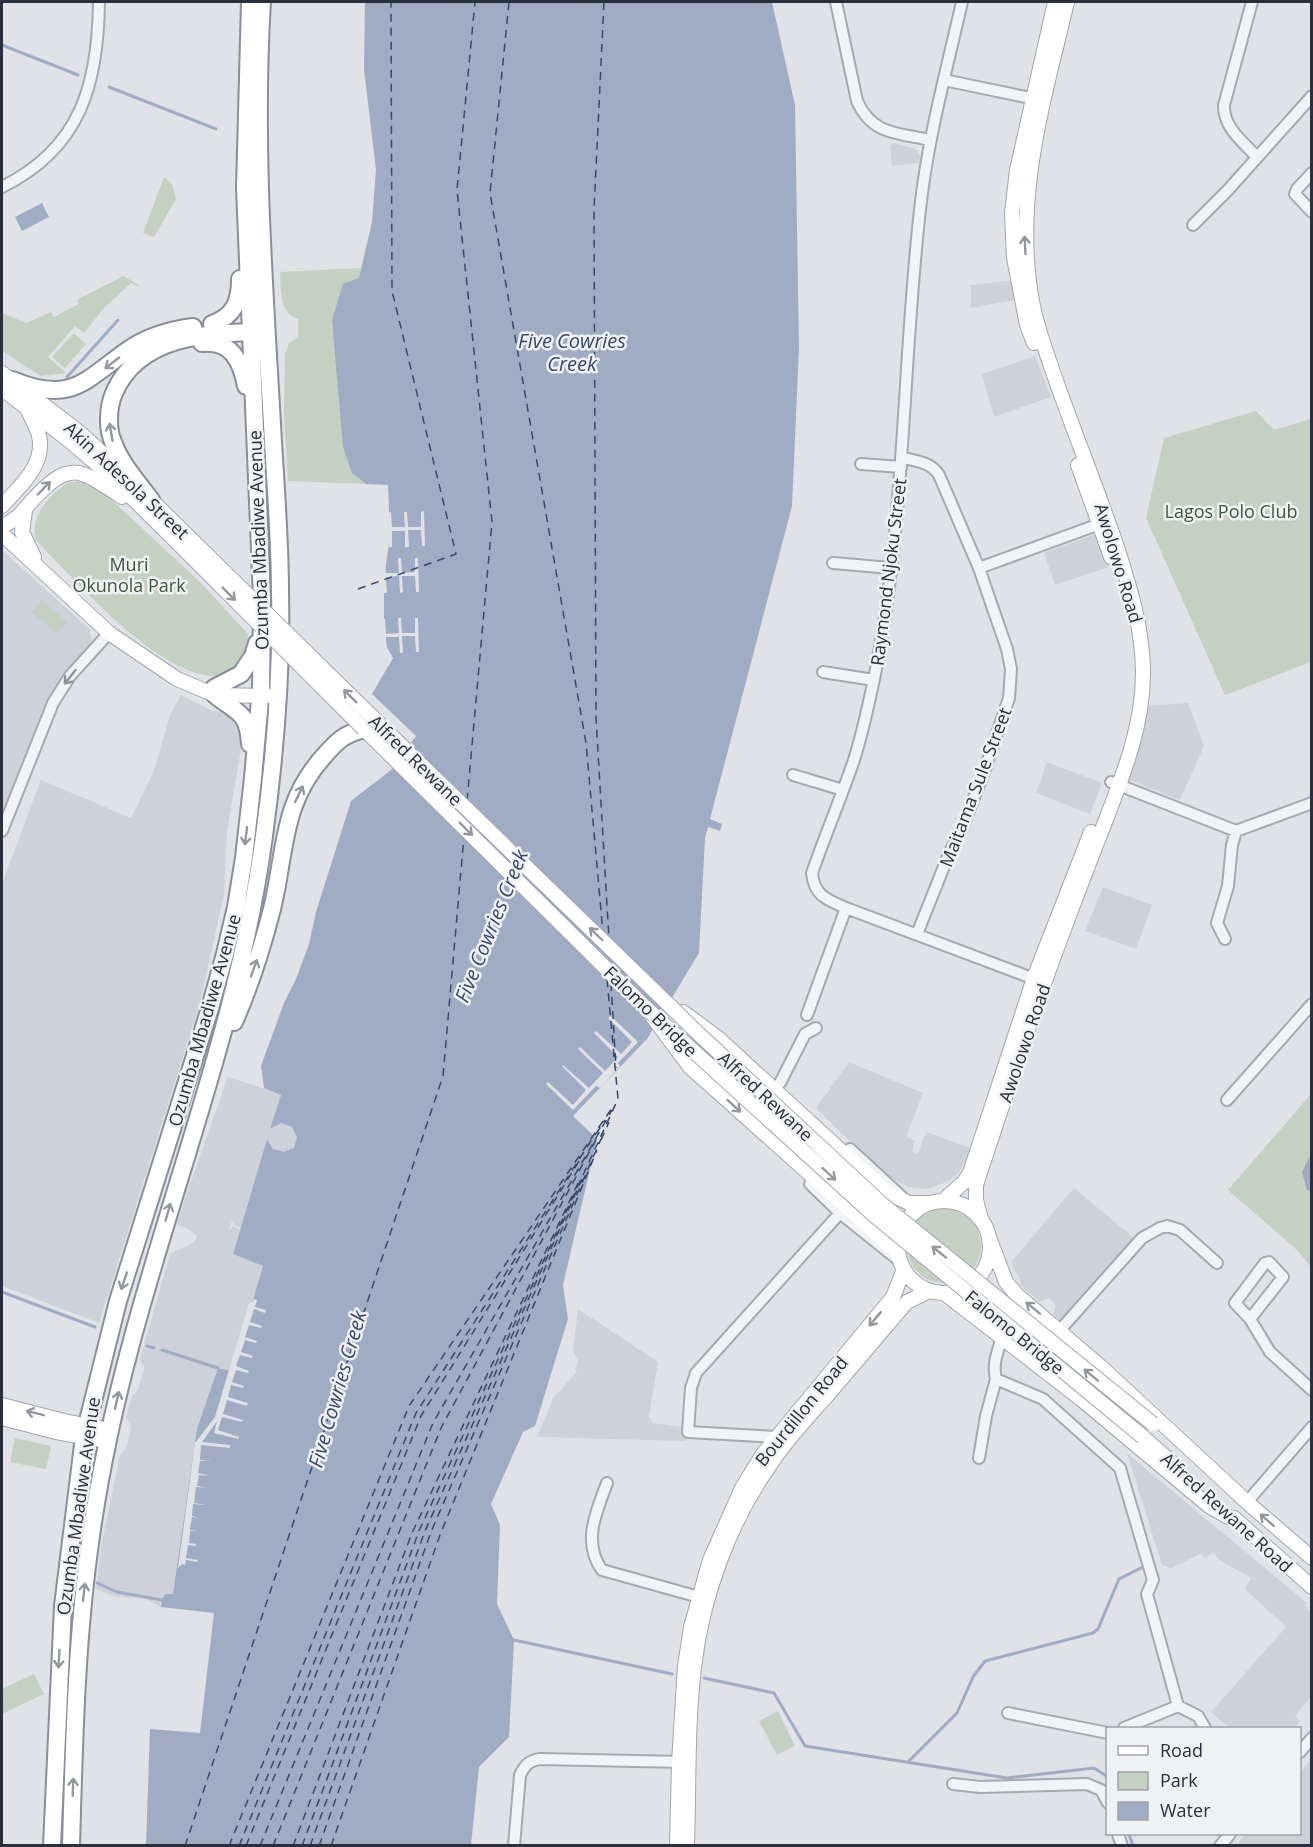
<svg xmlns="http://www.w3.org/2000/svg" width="1313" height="1847" font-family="'Open Sans',sans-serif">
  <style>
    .built { fill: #ced1d9 }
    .green { fill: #c4d0c2 }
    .water { fill: #9facc3 }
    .pier { fill: #e0e2e7 }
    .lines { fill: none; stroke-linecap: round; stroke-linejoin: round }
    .stream { stroke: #9facc3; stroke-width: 3 }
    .ferry { stroke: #39496c; stroke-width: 1.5; stroke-dasharray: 8 6; stroke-linecap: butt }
    .minor-casing { stroke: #a6a9b1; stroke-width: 14 }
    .major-casing { stroke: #a0a5b2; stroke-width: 16 }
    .highway-casing { stroke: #898e9c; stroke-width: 20 }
    .minor { stroke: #f2f3f6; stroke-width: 10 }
    .major { stroke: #fff; stroke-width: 14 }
    .highway { stroke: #fff; stroke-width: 16 }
    .major-bridge-casing { stroke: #a0a5b2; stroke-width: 16; stroke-linecap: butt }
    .major-bridge { stroke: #fff; stroke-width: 14 }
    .oneway { stroke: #94979e }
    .oneway2 { stroke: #8e919a }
    .labels { text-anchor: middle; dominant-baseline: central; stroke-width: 5; stroke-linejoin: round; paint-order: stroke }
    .street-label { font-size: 18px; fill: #2a2f3d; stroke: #eff1f5 }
    .park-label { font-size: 18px; fill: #3b5739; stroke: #eff1f5 }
    .water-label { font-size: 20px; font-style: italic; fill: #39496c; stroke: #eff1f5 }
  </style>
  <rect width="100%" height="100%" fill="#e0e2e7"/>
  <path class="built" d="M894,143L916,149L920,156L919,163L892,166L890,146Z
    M1018,280L1021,299L971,308V285Z
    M1035,356L1051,397L994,417L982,374Z
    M1093,535L1102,538L1112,566L1055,585L1044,553Z
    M2,550L90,630L92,643L55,689L40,717L2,815Z
    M181,695L210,710L235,715L243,738L227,831L224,894L199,1006L99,1323L2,1286V884L41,780L131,818L154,771L170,715Z
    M1188,703L1204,746L1180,800L1127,779L1147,706Z
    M1047,762L1102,783L1090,814L1036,793Z
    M1103,887L1152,905L1136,949L1085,931Z
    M849,1062L923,1093L906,1137L915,1141L912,1152L918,1154L926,1132L973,1149L958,1174L949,1181L928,1189L908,1187L887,1176L853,1148L855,1146L816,1108Z
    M228,1077L281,1094L271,1129L281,1123L292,1127L297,1137L294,1148L284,1153L273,1149L267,1139L241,1227L233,1225L234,1222L232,1221L229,1229L231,1230L232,1227L240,1229L233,1254L263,1266L232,1371L219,1368L173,1595L162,1600L161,1607L146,1599L114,1596L96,1589L102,1542L120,1455L126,1448L131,1426L126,1417L132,1396L138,1390L143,1372L144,1367L140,1359L170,1254L195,1242L197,1236L188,1229L176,1224Z
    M1074,1188L1134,1238L1061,1320L1053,1314L1056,1305L1049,1298L1039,1302L1020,1285V1278L1012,1267V1261Z
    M578,1309L658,1362L649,1416L653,1423L688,1428L686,1441L537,1437L554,1397L577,1372L575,1370L578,1360L573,1351Z
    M1127,1453L1307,1603L1305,1606L1311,1611V1697L1295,1716L1300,1721L1294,1728H1229L1211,1712L1286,1627L1245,1589L1251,1578L1221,1561L1213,1552L1206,1558L1200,1554L1171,1568L1162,1565Z
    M1311,1759V1845H1241L1238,1843L1246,1834H1300V1773Z"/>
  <path class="green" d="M164,177L172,184L176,199L154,237L143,233Z
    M361,268L359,278L352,473L366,484L288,481L284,414L285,354L289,343L298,337V319C279,313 281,289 280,272Z
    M123,276L139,285L138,287L131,283L104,308L84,333L75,326L48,357L66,373L41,376L2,351V313L26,323L51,312L54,317L79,304L77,300Z
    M74,333L86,344L65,368L52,357Z
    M1256,411L1274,430L1311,419V662L1225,695L1146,518L1164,438Z
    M69,482H84L99,488L201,583L248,634C247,653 245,668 225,674C170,691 70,575 35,539C32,512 48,497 69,482Z
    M42,600L67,622L56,633L32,612Z
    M1311,1094V1267L1298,1251L1228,1190Z
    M907 1246a37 37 0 1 1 74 0a37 37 0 1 1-74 0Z
    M15,1438L51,1446L46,1469L10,1462Z
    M34,1674L44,1694L2,1714V1689Z
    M778,1711L795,1746L777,1755L759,1721Z"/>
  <path class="water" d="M365,2H772L795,105L799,348L792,506L710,819L722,824L720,831L708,827L705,838L699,953L647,1039L573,1116L597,1139L563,1285L568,1319L535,1426L523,1432L491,1504L500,1525L497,1604L514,1640L509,1737L479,1767L471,1845H146L150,1729L200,1733L214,1613L161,1607L162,1600L165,1594H173L197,1429L218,1368L232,1371L263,1266L233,1254L267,1139L273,1149L284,1152L294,1148L297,1137L292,1127L281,1123L270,1129L281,1095L264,1088L261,1066L284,1003L296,979L309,944L316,912L351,801L391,770L416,736L372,694L393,658L384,642V579L390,536L388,485L366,484L352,473L343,447L332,320L343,284L359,278L372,222L376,170L364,69Z
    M42,203L49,217L22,231L15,217Z
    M1311,1154V1191L1307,1190L1302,1172Z"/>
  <path class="pier" d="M424,511L425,546H422L421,530H408L409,547H405V531H392V547H389L388,513L391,512L392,527H405L404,512H407L408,527H421V512Z
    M398,558H401L402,573L415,572V558H418L419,592H416L415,576H402L403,592L400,593L399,576L386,577L387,593H384V559L386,573H399Z
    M398,618H401L402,633H415V618H418L419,652H416L415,636H402L403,653H400L399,637H386L387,652L383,647L382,619H385L386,634L399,633Z
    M611,1016L638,1042L618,1063L620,1066L600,1088L596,1086L573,1110L546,1084L548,1082L573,1105L586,1090L562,1066L563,1065L589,1088L603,1073L578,1049L580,1047L605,1071L618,1057L594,1033L596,1031L621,1054L632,1042L608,1018Z
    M254,1299L257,1300L255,1307L266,1310L265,1313L254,1309L250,1322L262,1326L261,1328L249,1325L245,1337L257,1341L256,1343L245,1340L241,1352L253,1356L252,1358L240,1355L236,1366L249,1371L248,1373L236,1370L232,1382L244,1386L243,1388L231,1385L228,1397L248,1403L247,1406L227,1400L223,1414L243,1420L242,1422L222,1417L218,1430L239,1437V1439L214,1433L217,1421L202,1442L230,1445V1448L201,1445L200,1460L212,1461H200L198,1473L210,1476L199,1475L197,1486L208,1488L196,1487L194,1503L207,1505L193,1504L192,1516L199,1518L192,1517L190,1530L198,1531H190L189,1543L196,1544V1546L188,1545L186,1558L198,1560L197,1562L186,1560L185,1565L182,1564L178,1568L195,1443L215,1417L249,1303H252Z"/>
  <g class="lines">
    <path class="stream" d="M2,45L78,75
      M109,87L216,129
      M67,377L118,320
      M2,1292L95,1327
      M147,1346L154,1348
      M162,1350L218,1368
      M1253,1487L1269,1469
      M97,1583L117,1592L162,1600
      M514,1640L672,1674
      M704,1678L774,1693L805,1746L1007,1778L1094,1768L1108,1777
      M909,1761L957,1713L973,1677L985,1661L1093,1633L1098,1629L1119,1579L1145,1566
      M1129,1834L1133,1846"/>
    <path class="ferry" d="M509,2L490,193L586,743L603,933
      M604,2L594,210L596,718L609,939
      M358,589L456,554L392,291L391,2
      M467,801L492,522L457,190L475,2
      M611,983L616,1068
      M596,1134L605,1120
      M601,1140L609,1122
      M185,1846L443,1076L464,836
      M229,1846L409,1406L614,1105
      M239,1846L416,1413L596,1133
      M246,1846L421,1416L581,1158
      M260,1846L433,1423L612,1110
      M273,1846L441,1428L599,1134
      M293,1846L412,1533L580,1179
      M302,1846L419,1531L618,1099L607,979
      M310,1846L425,1531L582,1179
      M319,1846L431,1532L601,1139
      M331,1846L440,1535L597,1150"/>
    <defs>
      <path id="minor" d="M836,2L857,101C872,135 898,133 930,140
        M962,2C947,68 929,134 921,201C902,360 906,522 874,679C868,707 862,736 853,763C840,800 825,836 812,873C814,896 828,900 846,908L1040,981
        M1252,2L1224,105C1223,127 1242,141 1257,157
        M944,80L1040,100
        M1312,173L1297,189L1295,194L1312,212
        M2,187C81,148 98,84 99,2
        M1193,225L1228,190L1312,96
        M902,458C916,461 931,462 939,475L979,568L991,603L1007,649L1011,669L1010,684L1009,698L984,772L963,826L949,854L917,934
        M861,464L901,467
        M833,563L891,568
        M979,568L1105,522
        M823,672L874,680
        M793,775L843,790
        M1111,782L1236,831L1312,803
        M2,831L53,703L70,676L109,633
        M1225,939L1217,923L1228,886L1232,845L1236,831
        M807,1015L846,908
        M780,1083L805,1034L816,1028
        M1227,1100L1312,1004
        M850,1149L902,1197
        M810,1184L840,1213L901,1262
        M1250,1319L1283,1277L1269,1262L1265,1263L1235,1303L1250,1319L1270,1352L1312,1390
        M1060,1330L1142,1238L1160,1228L1167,1226L1180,1230L1217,1263
        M1002,1337C998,1351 992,1364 996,1379L1043,1399L1120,1468L1153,1580L1147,1594L1178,1706L1198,1716L1205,1728
        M780,1440L776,1437L688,1432L691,1388L696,1373L840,1213
        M979,1458L986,1416L996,1379
        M607,1483C596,1512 582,1543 602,1570L699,1597
        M1247,1502L1312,1427
        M1008,1713L1108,1733
        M1124,1728L1178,1706
        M1300,1752L1312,1738
        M953,1784L980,1787L1087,1784L1101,1790L1108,1803
        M1118,1834L1122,1846
        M514,1846L520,1775C525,1765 529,1761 539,1759L684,1762
        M1220,1846L1230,1834"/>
      <path id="major" d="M1034,343L1027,325L1014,258L1012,213L1017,170L1055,2
        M2,373L78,431L127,476
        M2,389L71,442L108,474L188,553
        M1078,465L1111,557
        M145,494L195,543
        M2,506C20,486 48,463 38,432C35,425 31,417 28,410
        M25,511L22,532L34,557
        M2,526C15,521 21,514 30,503C69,460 77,467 122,497
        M2,534L109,633L177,679L215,695L279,696
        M364,729L646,1008L690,1067L898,1253
        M683,1012L718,1038L887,1193L909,1203H930
        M944,1200L964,1182L970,1173L1034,978L1091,832
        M898 1247a46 46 0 1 1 92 0a46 46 0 1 1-92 0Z
        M981,1219L976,1200V1185C1004,1100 1031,1016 1063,932C1077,894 1092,855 1107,817C1125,770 1143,724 1143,673C1143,629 1130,588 1117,547C1097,488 1073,430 1053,372C1045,348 1036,325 1032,301C1013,198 1044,100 1067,2
        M989,1237L1006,1282L1016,1294L1100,1366L1247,1502
        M944,1293L1081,1399L1209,1506L1241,1524
        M2,1405L64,1421L110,1430
        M2,1418L56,1432L108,1441
        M1143,1437L1178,1468
        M1241,1497L1312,1558
        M1234,1518L1312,1587
        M677,1846L679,1763L685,1666L691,1627L710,1560L742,1488L763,1454L893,1297L904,1269
        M687,1846C689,1787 687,1727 694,1668C702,1596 730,1521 772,1462C787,1439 806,1419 824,1399C852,1367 879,1334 907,1302L929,1291"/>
      <path id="highway" d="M212,324C234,316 240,302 240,279
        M202,343C231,340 241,360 246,386
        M12,380C71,404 83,382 128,350C148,336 170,330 193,327
        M151,500C137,481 121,464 113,442C107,428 108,407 114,393C139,335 207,333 261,332
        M214,688L241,674L253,656L257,643
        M215,695C237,713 248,711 250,744
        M234,1022C250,986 262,948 272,909C286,852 281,803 324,756C337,741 344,734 364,729
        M52,1846L63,1606L84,1437L118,1301L210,1008L225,954L236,907L244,858L253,778L261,688L262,599L245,188L250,2
        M71,1846C74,1742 76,1639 91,1536C100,1472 114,1407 131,1344C176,1175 241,1010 264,836C275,755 282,674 280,592C280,542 276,492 273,442C265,295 253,149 262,2"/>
    </defs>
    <use href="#minor" class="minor-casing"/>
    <use href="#major" class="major-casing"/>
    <use href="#highway" class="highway-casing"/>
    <use href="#minor" class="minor"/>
    <use href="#major" class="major"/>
    <use href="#highway" class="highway"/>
    <defs>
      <path id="major-bridge" d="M195,543L406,750L701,1036L883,1205L1153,1424
        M188,553L364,729
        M646,1008L875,1216L1143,1437"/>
    </defs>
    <use href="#major-bridge" class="major-bridge-casing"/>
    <use href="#major-bridge" class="major-bridge"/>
  </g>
  <defs><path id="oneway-shaft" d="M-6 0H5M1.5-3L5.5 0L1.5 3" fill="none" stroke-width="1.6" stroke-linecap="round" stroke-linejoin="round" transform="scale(1.5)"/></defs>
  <g class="oneway">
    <use href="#oneway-shaft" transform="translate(1025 245) rotate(-93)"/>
    <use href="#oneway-shaft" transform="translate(112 363) rotate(142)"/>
    <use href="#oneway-shaft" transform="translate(111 432) rotate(-100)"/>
    <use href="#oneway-shaft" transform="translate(44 488) rotate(-46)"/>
    <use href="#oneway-shaft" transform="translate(229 594) rotate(45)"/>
    <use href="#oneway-shaft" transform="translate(350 696) rotate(-135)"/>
    <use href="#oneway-shaft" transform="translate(299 794) rotate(-64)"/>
    <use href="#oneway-shaft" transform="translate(466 829) rotate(45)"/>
    <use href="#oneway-shaft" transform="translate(246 836) rotate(97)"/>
    <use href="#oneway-shaft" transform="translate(596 934) rotate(-136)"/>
    <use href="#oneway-shaft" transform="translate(254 968) rotate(-70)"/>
    <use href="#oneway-shaft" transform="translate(734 1106) rotate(42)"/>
    <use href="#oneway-shaft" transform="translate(829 1174) rotate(42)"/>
    <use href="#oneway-shaft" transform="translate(168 1212) rotate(-74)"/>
    <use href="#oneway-shaft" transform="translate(939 1252) rotate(-141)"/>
    <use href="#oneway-shaft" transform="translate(124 1281) rotate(109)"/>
    <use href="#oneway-shaft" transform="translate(1033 1308) rotate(-141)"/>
    <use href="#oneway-shaft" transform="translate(875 1319) rotate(130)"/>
    <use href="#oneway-shaft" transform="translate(1091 1375) rotate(-141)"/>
    <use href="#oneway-shaft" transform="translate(117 1400) rotate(-77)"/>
    <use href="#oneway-shaft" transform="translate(35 1413) rotate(-166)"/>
    <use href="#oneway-shaft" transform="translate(1267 1520) rotate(-139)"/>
    <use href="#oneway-shaft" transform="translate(84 1592) rotate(-84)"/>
    <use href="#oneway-shaft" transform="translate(59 1659) rotate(93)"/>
    <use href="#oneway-shaft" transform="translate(73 1787) rotate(-88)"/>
  </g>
  <use class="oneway2" href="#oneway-shaft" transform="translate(70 677) rotate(128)"/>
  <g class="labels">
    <g class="street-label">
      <text transform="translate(127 480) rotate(43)">Akin Adesola Street</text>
      <text transform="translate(258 540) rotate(-92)">Ozumba Mbadiwe Avenue</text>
      <text transform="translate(1119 563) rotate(73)">Awolowo Road</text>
      <text transform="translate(888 572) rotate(-83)">Raymond Njoku Street</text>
      <text transform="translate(416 760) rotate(44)">Alfred Rewane</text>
      <text transform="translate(975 787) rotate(-69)">Maitama Sule Street</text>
      <text transform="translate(651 1011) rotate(44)">Falomo Bridge</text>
      <text transform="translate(204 1020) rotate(-74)">Ozumba Mbadiwe Avenue</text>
      <text transform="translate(1024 1043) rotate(-71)">Awolowo Road</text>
      <text transform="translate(766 1096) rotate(43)">Alfred Rewane</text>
      <text transform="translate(1015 1332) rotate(39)">Falomo Bridge</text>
      <text transform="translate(801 1411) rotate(-51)">Bourdillon Road</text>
      <text transform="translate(78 1506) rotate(-82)">Ozumba Mbadiwe Avenue</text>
      <text transform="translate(1227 1512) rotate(42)">Alfred Rewane Road</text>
    </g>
    <g class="park-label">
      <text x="1231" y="511">Lagos Polo Club</text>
      <text x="129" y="564">Muri<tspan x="129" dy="21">Okunola Park</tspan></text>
    </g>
    <g class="water-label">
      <text x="572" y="340">Five Cowries<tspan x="572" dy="23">Creek</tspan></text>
      <text transform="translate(491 926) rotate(-68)">Five Cowries Creek</text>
      <text transform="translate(337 1389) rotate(-74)">Five Cowries Creek</text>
    </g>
  </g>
  <rect width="1313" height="1847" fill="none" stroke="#2a2f3d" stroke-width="6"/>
  <rect x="1106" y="1727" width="195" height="108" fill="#eff1f5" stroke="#a0a3ab" stroke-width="1.5"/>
  <rect x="1118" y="1746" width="30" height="9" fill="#ffffff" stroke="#a0a3ab" stroke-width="1.5"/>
  <text x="1160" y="1757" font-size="18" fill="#2a2f3d">Road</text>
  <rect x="1118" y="1772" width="30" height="18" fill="#c4d0c2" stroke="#a0a3ab" stroke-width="1.5"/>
  <text x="1160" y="1787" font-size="18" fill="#2a2f3d">Park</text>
  <rect x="1118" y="1802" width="30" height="18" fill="#9facc3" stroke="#a0a3ab" stroke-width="1.5"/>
  <text x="1160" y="1817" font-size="18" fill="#2a2f3d">Water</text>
</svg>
